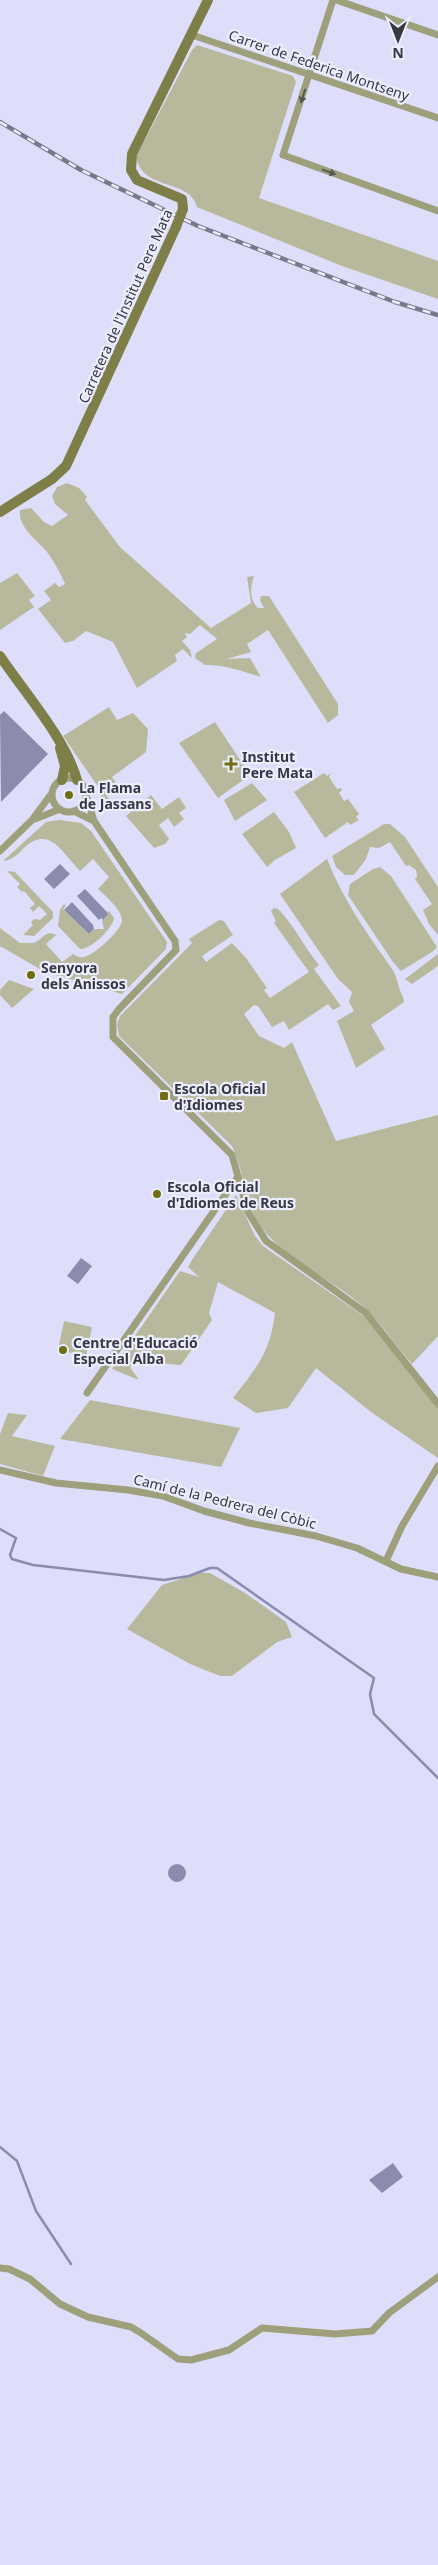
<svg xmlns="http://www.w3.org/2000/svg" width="438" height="2565" font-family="'Noto Sans',sans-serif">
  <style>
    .green { fill: #b8b99c }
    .water { fill: #8b8bae }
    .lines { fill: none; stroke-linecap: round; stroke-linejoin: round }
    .stream { stroke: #8b8bae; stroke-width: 2.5 }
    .street { stroke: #9e9f7b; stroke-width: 7 }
    .secondary { stroke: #7e7e48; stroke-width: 10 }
    .rail-casing { stroke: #79798b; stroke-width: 4.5 }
    .rail { stroke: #ecedfe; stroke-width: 2.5; stroke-dasharray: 8; stroke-linecap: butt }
    .secondary-bridge { stroke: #7e7e48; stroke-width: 10 }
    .oneway { fill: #575754 }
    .poi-dot { fill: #706e10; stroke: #ecedfe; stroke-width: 2 }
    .labels { text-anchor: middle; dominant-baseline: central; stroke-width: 4.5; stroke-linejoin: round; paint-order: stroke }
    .street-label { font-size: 14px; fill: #383843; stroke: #ecedfe }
    .poi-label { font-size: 14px; font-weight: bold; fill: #383843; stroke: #ecedfe; text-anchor: start }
  </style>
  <rect width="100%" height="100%" fill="#dedefa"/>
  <path class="green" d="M197,45L293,76L296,82L259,198L438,261V299L342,266L197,207C190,178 143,192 136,157L192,50Z
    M67,483L79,488L87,497L85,500L120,547L211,628L251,603L247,577L254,576C250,587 249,599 258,608H264L260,600L261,596H269L338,704V715L328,723L268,630L247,644L251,652L227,659L250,658L261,677C242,671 225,665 205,665L195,658L196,653L217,639L200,625L190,634L185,633L187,637L182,641L190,650L192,658L183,649L175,655L177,661L137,688L113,642L86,631L73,641L65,643L38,609L51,600L44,591L55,583L59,587L65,584C60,572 54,562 47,552C37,540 18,528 20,510L31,508L44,522L52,526L68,515L55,504L52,496L57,487Z
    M17,573L35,596L29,600L34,607L0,630V583Z
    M109,707L117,720L133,713L148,729L146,752L112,777L118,786L106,795L111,800L101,807V791L63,736Z
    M215,722L250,775L218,798L179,743Z
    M324,773L327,776L331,773L329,777L337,789L341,788L342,790L339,793L344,801L348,799L359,814L356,817L359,820L350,825L348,822L325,838L294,792Z
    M252,783L267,800L235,821L224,800Z
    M151,795L162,809L179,797L186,808L179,813L184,819L174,827L168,818L159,825L169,839L165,844L154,848L126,816Z
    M274,812L289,832L296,848L275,860L267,867L242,834Z
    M59,820L81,823L91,831L167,942L166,949L122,994L45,972L0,946V928L20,943C24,943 29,943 33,943C43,940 45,929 56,935L46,944L62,962L73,954C77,956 80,958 84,957C93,956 123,929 122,920C121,908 105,896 98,889L109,877L93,859L80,871C63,854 50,825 25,847C18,854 13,860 3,861L46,822Z
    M384,824H390L405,837L438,887V935L429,924L423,910L432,904L415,879L417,877L416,870L409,865L406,866L390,842L379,848L370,847L366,859L354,875H345L336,867L332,856Z
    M327,859C343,900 367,933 392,969C398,978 398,988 403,997L404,1002L371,1025L385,1049L356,1068L337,1021L354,1011L349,1002L352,992L338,979L280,894Z
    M380,867L391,876L437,947L432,952L401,971L393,962L348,895L350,884L373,869Z
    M7,871L15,872L53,912V918L34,936L23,935L33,925L31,922L34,919L40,920L47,914L39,906L33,912L30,908L35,904L24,891L22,892L17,887L20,884Z
    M64,904L66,906L63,909L89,934L95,929H104L102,921L108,915L106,913L109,911L114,918C113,928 91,950 80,949L58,926L60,910Z
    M274,908L278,909C294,925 304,947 319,965L314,969L341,1006L333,1010L328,1004L289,1030L284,1021L272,1027L258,1006L254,1005L244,1014L259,1036L284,1048L292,1042L336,1141L438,1115V1336L412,1364C394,1344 380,1320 359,1303C328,1277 284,1260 260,1225C243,1201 245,1172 232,1146L119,1036L117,1024L120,1016L192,943L189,939L219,920L224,921L233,935L202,956L206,962L232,943L246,958L267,988L264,990L270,998L309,972L274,923L276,921L271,911Z
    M438,954V966L412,984L405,979Z
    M9,980L34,989L12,1008L0,995V990Z
    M236,1195L255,1236L263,1246L365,1317L438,1407V1458L371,1412L316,1368L288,1408L256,1413L233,1398C257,1367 270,1353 275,1313L218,1282L209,1313L212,1320L181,1365L158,1363L151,1353L130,1367L139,1380L112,1369L180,1271L199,1277L188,1267L192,1260Z
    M64,1321L92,1327L86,1356L58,1350Z
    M90,1400L240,1428L221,1467L60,1439Z
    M8,1413L27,1415L12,1436L55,1446L43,1476L0,1464V1434Z
    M199,1573H210L245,1593L286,1622L292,1637L277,1642L232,1676H220L190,1664L127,1629L162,1585Z"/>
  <path class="water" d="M4,711L48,754L1,802L0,715Z
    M60,864L70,874L54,889L44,879Z
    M85,889L107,912L108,915L103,920L101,918L99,920L77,896Z
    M72,902L93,925L94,929L89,934L64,910Z
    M81,1258L92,1266L78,1284L67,1276Z
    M168 1873a9 9 0 1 1 18 0a9 9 0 1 1-18 0Z
    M393,2163L403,2177L382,2193L369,2180Z"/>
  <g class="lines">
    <path class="stream" d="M0,1529L16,1538L10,1555L12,1559L33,1565L164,1580L189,1576L210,1568H217L374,1678L370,1694L374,1714L438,1778
      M0,2147L17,2161L36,2211L71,2264"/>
    <path class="street" d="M333,0L283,155L438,211
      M336,0L438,35
      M192,35L438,118
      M52 795a17 17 0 1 1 34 0a17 17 0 1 1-34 0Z
      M86,795L94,821L175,941L176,950L119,1009L113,1017V1037L232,1155L248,1212L266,1241L366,1313L438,1404
      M74,811L94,821
      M35,819L60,809
      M0,851L32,820L52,793
      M87,1393L237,1178
      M0,1470L56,1483L128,1490L163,1496L204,1511L249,1523L316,1536L357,1548L401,1569L438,1577
      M386,1561L402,1526L438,1466
      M0,2268L9,2269L30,2279L60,2304L88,2317L131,2327L141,2333L178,2359L191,2360L229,2350L262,2328L335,2334L372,2331L389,2313L438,2277"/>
    <path class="secondary" d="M183,209L182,199L137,180L131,170L132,154L208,0
      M0,512L52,479L66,466L176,227
      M0,656C25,693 65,738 77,780
      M60,748L65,766L62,780"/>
    <defs>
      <path id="rail" d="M0,122L81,170L198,226L395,302L438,315"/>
    </defs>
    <use href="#rail" class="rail-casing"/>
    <use href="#rail" class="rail"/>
    <path class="secondary-bridge" d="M176,227L183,209"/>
  </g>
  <defs><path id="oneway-solid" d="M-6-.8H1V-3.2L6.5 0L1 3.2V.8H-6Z" transform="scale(1.25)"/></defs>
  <g class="oneway">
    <use href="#oneway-solid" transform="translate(303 96) rotate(108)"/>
    <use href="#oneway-solid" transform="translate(329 172) rotate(20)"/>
  </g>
  <g class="poi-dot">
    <path d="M228.5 756.5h5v5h5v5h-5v5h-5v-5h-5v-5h5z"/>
    <circle cx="69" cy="795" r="5"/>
    <circle cx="31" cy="975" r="5"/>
    <rect x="159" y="1091" width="10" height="10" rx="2.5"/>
    <circle cx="157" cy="1194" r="5"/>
    <circle cx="63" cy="1350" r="5"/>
  </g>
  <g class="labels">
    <g class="street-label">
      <text transform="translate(319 65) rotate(19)">Carrer de Federica Montseny</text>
      <text transform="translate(125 306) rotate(-66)">Carretera de l'Institut Pere Mata</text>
      <text transform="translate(225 1501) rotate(14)">Camí de la Pedrera del Còbic</text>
    </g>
    <g class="poi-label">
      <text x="242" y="756">Institut<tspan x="242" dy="16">Pere Mata</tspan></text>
      <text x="79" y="787">La Flama<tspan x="79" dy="16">de Jassans</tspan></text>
      <text x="41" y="967">Senyora<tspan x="41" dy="16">dels Anissos</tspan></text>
      <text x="174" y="1088">Escola Oficial<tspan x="174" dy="16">d'Idiomes</tspan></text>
      <text x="167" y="1186">Escola Oficial<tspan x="167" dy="16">d'Idiomes de Reus</tspan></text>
      <text x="73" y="1342">Centre d'Educació<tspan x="73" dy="16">Especial Alba</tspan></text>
    </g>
  </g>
  <g transform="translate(398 40) rotate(180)" stroke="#ecedfe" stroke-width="4" paint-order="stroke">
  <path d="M0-4L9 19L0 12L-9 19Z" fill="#383843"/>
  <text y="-8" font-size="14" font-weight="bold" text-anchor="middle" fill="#383843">N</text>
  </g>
</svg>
